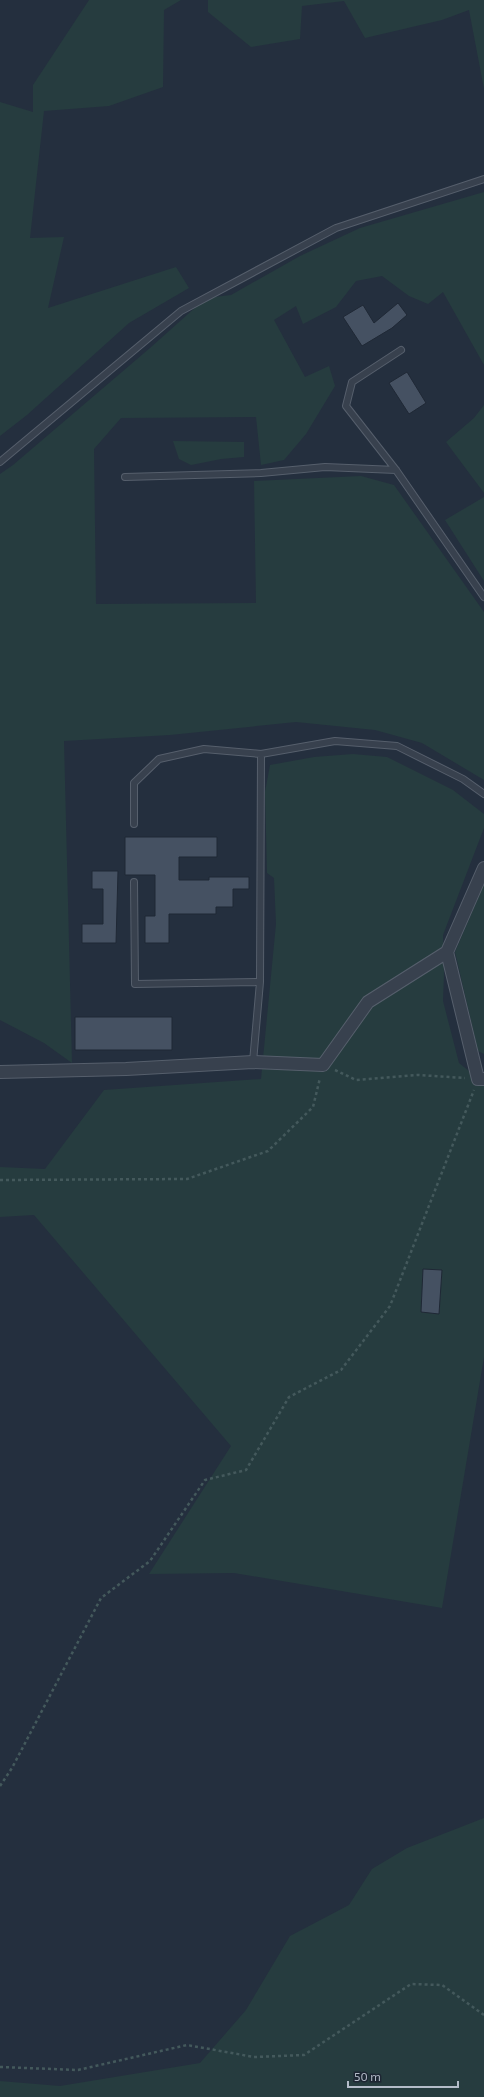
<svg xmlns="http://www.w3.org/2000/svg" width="484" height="2097" font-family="'Exo 2',sans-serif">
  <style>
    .green { fill: #263c3f }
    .building { fill: #455162; stroke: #1f2835 }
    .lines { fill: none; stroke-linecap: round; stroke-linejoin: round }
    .service-casing { stroke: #565f6c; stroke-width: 8 }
    .minor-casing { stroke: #565f6c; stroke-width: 14 }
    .path { stroke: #44595c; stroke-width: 2.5; stroke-dasharray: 3 3; stroke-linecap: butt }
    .service { stroke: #38414e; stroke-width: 6 }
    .minor { stroke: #38414e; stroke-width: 12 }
  </style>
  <rect width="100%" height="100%" fill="#242f3e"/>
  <path class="green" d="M89,0H181L164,10L163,87L109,106L44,111L30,238L64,237L48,308L176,267L189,288L129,323L27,415L0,436V102L33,112V85Z
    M208,0H484V89L469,10L442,20L365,38L344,1L302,6L300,39L251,47L208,12Z
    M484,192V365L443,292L428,304L409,296L382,276L356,281L336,307L303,324L296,306L274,320L305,377L329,366L335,386L306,434L284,460L261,465L256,417L121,418L94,449L96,604L256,603L254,481L361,476L394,485L484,612V780L422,743L375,730L296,722L170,735L64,741L72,1063L44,1043L0,1020V474L13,465L150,348L206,298L231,295L300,256L360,228Z
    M484,405V493L446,442L474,418Z
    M173,441L244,442V457L221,459L191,465L179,459Z
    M484,497V581L445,520Z
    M353,754L387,757L453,790L484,814V828L443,935L444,974L443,1001L459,1063L484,1083V1357L442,1608L234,1573L149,1574L231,1446L34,1215L0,1217V1167L45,1169L104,1090L261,1079L276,924L274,878L267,873L265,792L270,765L314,757Z
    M484,884V1054L478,1051L455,952Z
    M484,1818V2097H0V2081L60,2086L200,2063L246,2010L290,1936L349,1905L372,1869L407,1848Z"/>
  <path class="building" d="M398,303L407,315L392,328L362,346L343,317L363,305L374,323Z
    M407,372L426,403L409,414L389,383Z
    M125,837H217V857H179V880H209V877H249V889H233V907H216V914H169V943H145V916H155V875H125Z
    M92,871H118L116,943H82V924H103V889H92Z
    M75,1017H172V1050H75Z
    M423,1269L442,1270L439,1314L421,1312Z"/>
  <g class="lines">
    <defs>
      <path id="service" d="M401,350L352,382L346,406L396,470L484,597
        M0,462L181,311L336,228L484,179
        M125,477L261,473L325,467L396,470
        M134,824V783L159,759L204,749L261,754L335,741L397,746L463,779L484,794
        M134,882L135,984L260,982
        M253,1062L260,982L261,754"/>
      <path id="minor" d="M484,868L447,952L478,1079H484
        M0,1072L126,1069L253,1062L323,1065L368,1002L447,952"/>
    </defs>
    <use href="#service" class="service-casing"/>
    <use href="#minor" class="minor-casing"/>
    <path class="path" d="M335,1070L356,1080L418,1075L465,1078
      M0,1180L187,1179L268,1151L313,1107L320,1078
      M0,1786L12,1768L101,1598L150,1561L205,1480L246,1470L289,1397L341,1370L390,1306L474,1090
      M0,2067L78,2070L187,2045L254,2057L304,2055L411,1984L442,1985L484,2015"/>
    <use href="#service" class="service"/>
    <use href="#minor" class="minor"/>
  </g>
  <path d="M348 2081v6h110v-6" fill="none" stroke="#b4bcc9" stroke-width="2"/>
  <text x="354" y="2081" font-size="12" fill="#b4bcc9" stroke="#1d2633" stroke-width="3" paint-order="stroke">50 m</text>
</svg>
